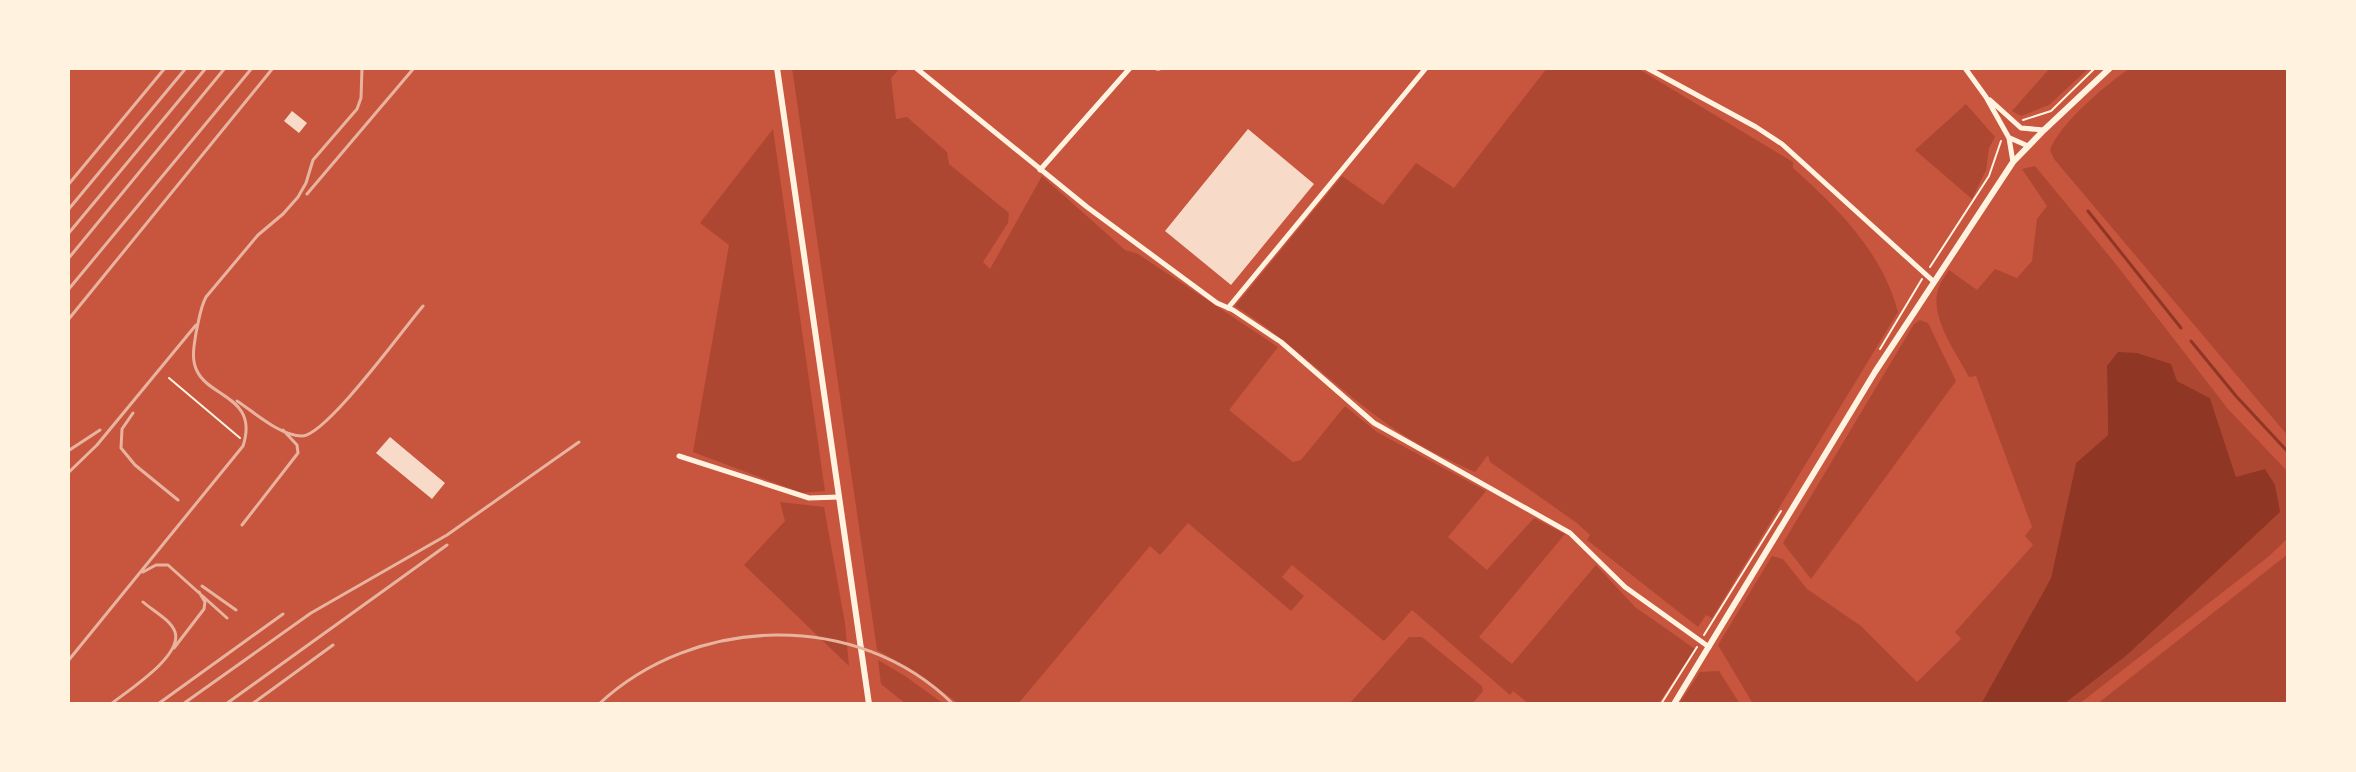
<svg xmlns="http://www.w3.org/2000/svg" width="2356" height="772" font-family="'PT Serif',serif">
  <style>
    .green { fill: #ae4732 }
    .water { fill: #8f3625 }
    .lines { fill: none; stroke-linecap: round; stroke-linejoin: round }
    .stream { stroke: #8f3625; stroke-width: 3 }
    .building { fill: #f7dbc8 }
    .path { stroke: #fff3e0; stroke-width: 2 }
    .service { stroke: #fff3e0; stroke-width: 2 }
    .minor { stroke: #fff3e0; stroke-width: 5 }
    .tertiary { stroke: #fff3e0; stroke-width: 6 }
    .rail { stroke: #e9b49f; stroke-width: 3 }
  </style>
  <rect width="100%" height="100%" fill="#c8553d"/>
  <path class="green" d="M792,68H900L891,78L896,119L907,117L947,152L949,164L1009,213L1008,223L983,262L990,269L1042,176L1125,250L1138,254L1278,347L1229,410L1293,462L1301,460L1345,406L1377,432L1486,491L1448,537L1487,570L1534,518L1565,534L1479,637L1512,664L1596,565L1635,607L1695,649L1658,704H1529L1513,691L1510,695L1412,610L1384,641L1292,565L1282,577L1304,596L1291,611L1188,523L1160,555L1150,546L1018,704H959L916,672L877,650Z
    M1547,68H1637L1793,162V168C1838,208 1882,252 1898,312L1712,618L1706,615L1698,627L1587,540L1590,535L1577,523L1490,462L1488,455L1475,472C1444,458 1411,442 1383,421C1332,384 1289,340 1235,306L1342,176L1383,205L1416,163L1454,188Z
    M2050,68H2089L2049,105L2021,116L2012,111Z
    M2130,68H2288V436L2054,159L2050,150C2059,124 2107,84 2130,68Z
    M1966,104L1995,137L1989,148L1986,170L1972,199L1915,150Z
    M773,129L825,491L802,493L693,452L729,245L700,223Z
    M2035,166L2115,263L2228,409L2288,472V538L2268,557L2079,704H2064L2127,655L2236,477L2210,398L2177,381L2107,366L2108,435L2076,463L2051,578L1981,704H1753L1718,645L1772,556L1783,559L1807,589L1861,626L1917,682L1961,639L1955,632L2033,545L2025,536L2032,527L1976,376L1969,377C1956,352 1928,316 1939,287C1941,281 1946,275 1949,270L1977,290L1995,269L2017,278L2032,261L2037,219L2047,206L2022,169Z
    M1920,320L1928,323L1956,381L1811,579L1783,543L1914,324Z
    M780,502L824,507L845,623L849,666L744,565L785,521Z
    M2288,554V704H2097Z
    M1409,637H1422L1482,686L1483,691L1472,704H1349Z
    M878,660L905,676L944,704H906L881,684Z
    M1719,671L1740,704H1679L1700,672Z"/>
  <path class="water" d="M2118,352L2137,353L2171,364L2177,381L2210,398L2236,477L2265,469L2275,485L2280,512L2127,655L2064,704H1981L2051,578L2076,463L2108,435L2107,366Z"/>
  <g class="lines">
    <path class="stream" d="M2088,211L2181,328
      M2191,341L2236,396L2288,452"/>
  </g>
  <path class="building" d="M292,111L307,123L299,133L284,121Z
    M1248,129L1314,184L1231,285L1165,231Z
    M390,437L445,483L432,499L376,453Z"/>
  <g class="lines">
    <path class="path" d="M2023,120L2051,111L2095,68
      M1930,267L1989,176L2001,141
      M1880,349L1922,279
      M1704,635L1781,511
      M1661,704L1697,647"/>
    <path class="service" d="M169,378L240,438"/>
    <path class="minor" d="M916,68L1087,207L1217,303L1233,310L1281,342L1374,423L1570,533L1625,587L1709,647
      M1157,68H1159
      M1647,68L1756,127L1782,144L1933,281
      M1965,68L1986,97L2009,138L2013,162
      M1990,100L2021,128L2044,130
      M2010,138L2028,146
      M1040,170L1130,68
      M1228,308L1426,68
      M679,456L809,498L839,497"/>
    <path class="tertiary" d="M777,68L869,704
      M1674,704L1875,372L2013,162L2044,130L2110,68"/>
    <path class="rail" d="M68,185L165,68
      M307,194L414,68
      M68,210L186,68
      M68,234L206,68
      M68,259L225,68
      M68,290L252,68
      M68,320L273,68
      M237,401C254,412 280,436 302,436C326,436 404,328 423,306
      M133,413L122,429L121,448L135,465L178,500
      M68,451L100,430
      M68,473L97,445L196,325
      M242,525L298,453L297,445L283,430
      M143,572L156,565H168L227,618
      M202,586L236,610
      M174,648L204,609L205,602L199,592
      M68,661L243,446C259,397 210,398 197,371C191,359 194,346 196,333C199,320 200,308 206,297L258,235L283,214L298,197L306,183L313,160L357,109L361,98L362,68
      M111,704C127,691 183,656 175,632C171,620 152,610 143,602
      M158,704L283,614
      M183,704L311,613L447,535L579,442
      M226,704L447,545
      M252,704L333,645
      M599,704C694,615 857,609 953,704"/>
  </g>
  <rect width="2356" height="772" fill="none" stroke="#fff3e0" stroke-width="140"/>
</svg>
